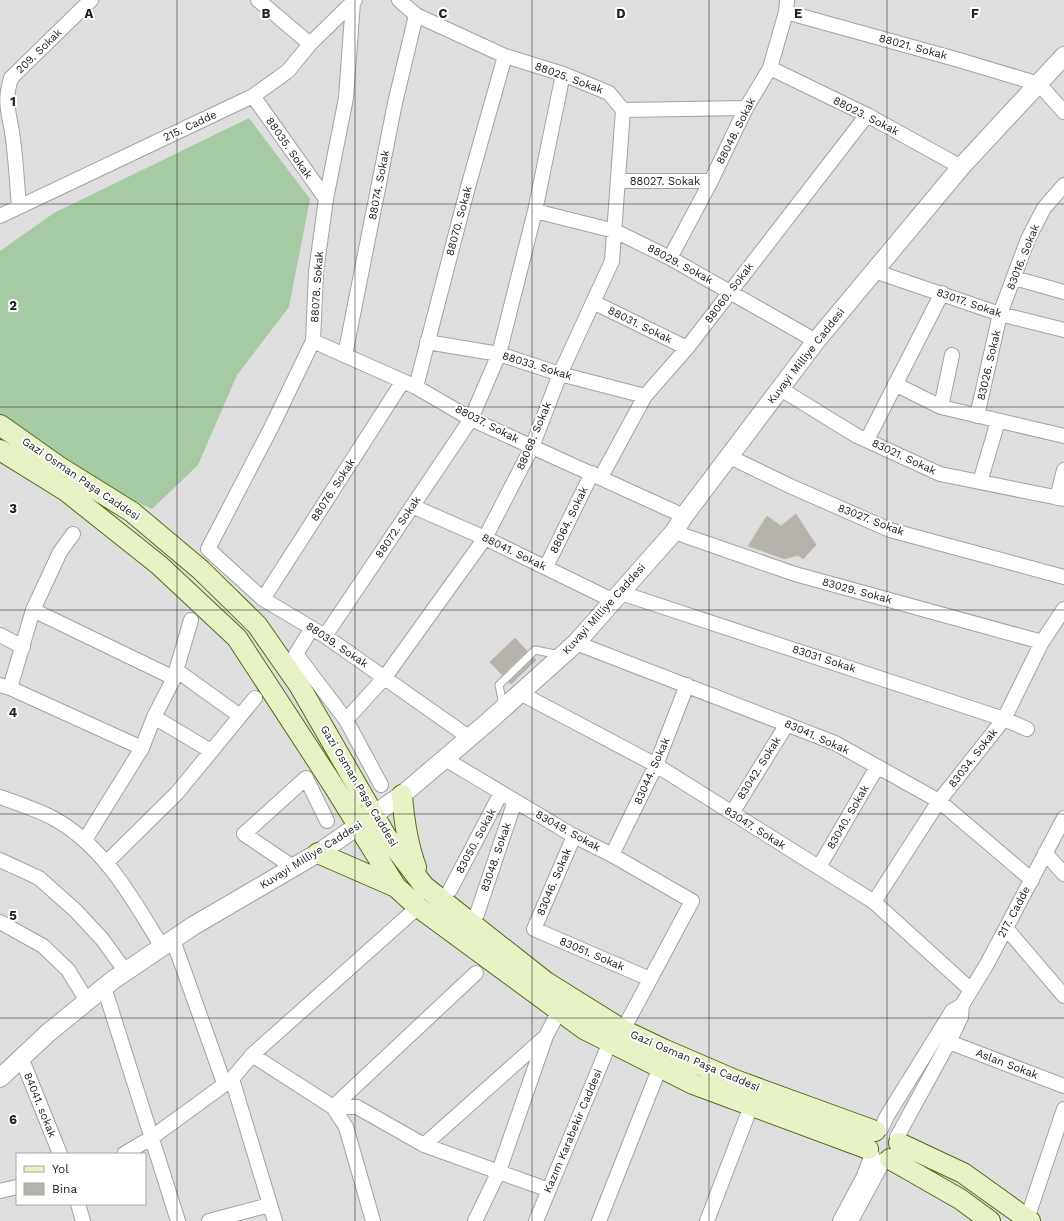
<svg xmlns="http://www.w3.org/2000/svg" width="1064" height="1221" font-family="'Work Sans',sans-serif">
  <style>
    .residential { fill: #dfdede; fill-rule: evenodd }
    .forest { fill: #a6caa3 }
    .building { fill: #b5b2ac; stroke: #c0b9ad }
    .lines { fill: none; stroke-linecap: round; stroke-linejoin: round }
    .service-casing { stroke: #a2a2a2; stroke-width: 9 }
    .minor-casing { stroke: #a2a2a2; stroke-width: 16 }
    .tertiary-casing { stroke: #a2a2a2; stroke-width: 20 }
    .secondary-casing { stroke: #516d13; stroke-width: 22 }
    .service { stroke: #fff; stroke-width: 7 }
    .minor { stroke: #fff; stroke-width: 14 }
    .tertiary { stroke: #fff; stroke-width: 18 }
    .secondary { stroke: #e7f3c4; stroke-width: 20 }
    .grid { fill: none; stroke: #212121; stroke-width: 1; stroke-opacity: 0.55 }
    .labels { text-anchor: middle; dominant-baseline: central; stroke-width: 4; stroke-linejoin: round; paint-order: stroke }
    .street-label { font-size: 11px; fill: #212121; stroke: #fff }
    .grid-label { font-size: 13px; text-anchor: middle; font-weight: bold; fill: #212121; stroke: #fff; stroke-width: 4; stroke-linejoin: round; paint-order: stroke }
  </style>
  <rect width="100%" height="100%" fill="#f0efe9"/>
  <path class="residential" d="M0,0H1064V1221H0ZM17,1154H145V1204H17Z"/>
  <path class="forest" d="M249,118L310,199L289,307L237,375L198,465L152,509L97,483L0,416V251L54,213Z"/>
  <path class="building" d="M796,514L816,545L803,559L798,555L785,559L748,546L767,516L781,526Z
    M515,638L527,651L502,675L490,662Z
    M534,658L536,660L511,684L509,682Z"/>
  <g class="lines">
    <defs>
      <path id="service" d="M503,705L499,685L535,650L560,655"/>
      <path id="minor" d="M258,0L310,44
        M399,0L416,15L505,56L563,74L609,93L623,110L746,108
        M353,2L346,98L326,199L316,272L313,341L272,426L208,549L263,599L325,636L470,738
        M786,12L959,60L1039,84L1064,112
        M770,68L867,115L961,167
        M253,96L326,199
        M618,181H711
        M19,207C17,184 16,161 13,139C10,114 3,104 11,78L91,0
        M535,211L615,231L670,258L816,341
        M0,216L253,96L288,71L310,44L355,0
        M670,258L711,181L746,108L770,68L786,12L787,0
        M874,271L1000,314L1064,330
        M1014,278L1064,292
        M593,302L687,348
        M313,341L416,387L471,419L684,516
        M427,342L499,354L560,374L645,396
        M345,355L395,103L416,15
        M952,355L941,407L1064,436
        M895,384L941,407
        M416,387L468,187L505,56
        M779,388L857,436L940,474L1064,499
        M977,416L1000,314L1028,239L1044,208L1064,185
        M867,440L942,293
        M730,457L790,486L890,530L1064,577
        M601,477L645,396L687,348L867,115
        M980,482L998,421
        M1057,498L1064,470
        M412,506L485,538L614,601
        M674,532L795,574L1042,642
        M546,567L592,473
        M621,593L1004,719L1027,729
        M263,599L403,381
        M33,610L174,678
        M312,628L296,654L346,720L381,785
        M0,635L23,647
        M325,636L471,419L499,354L535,211L563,74
        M576,643L835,743L939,801L1032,880
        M176,670L240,716
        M0,685L10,688L142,748
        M10,688L33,610L60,552L73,534
        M520,693L656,765L874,902L971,990
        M154,717L211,751
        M346,720L385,677L485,538L532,447L560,374L612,261L623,110
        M445,759L574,836L612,855L692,901L623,1030
        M0,797C17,803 35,809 51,817C103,844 133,899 162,947
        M732,813L787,724
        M574,836L534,929L650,979
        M85,840L142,748L154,717L174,678L191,620
        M1045,853L1064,874
        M612,855L656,765L687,685
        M0,860L39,878L76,911L102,939L126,972
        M106,863L177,793L255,698
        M293,867L244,834L306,778L327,821
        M819,867L877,767
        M450,890L501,793
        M874,902L939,801L1004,719L1042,642L1064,609
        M477,914L515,801
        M0,922L43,946L68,970L87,1001
        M1006,928L1064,996
        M173,940L224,1083
        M104,987L178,1221
        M949,1042L1064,1086
        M252,1055L333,1107L346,1127L373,1221
        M21,1057L60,1154
        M232,1079L275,1221
        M333,1107H357L424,1145L549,1190
        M333,1107L476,973
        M881,1129L887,1116L952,1011L962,1005
        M897,1137L949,1042L961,1017L962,1005L987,964L1064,818
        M424,1145L544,1038
        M124,1154L151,1138L232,1079L252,1055L418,907
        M0,1191L17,1187
        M78,1204L83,1221
        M1027,1219L1064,1109
        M209,1221L269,1205
        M475,1221L499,1171L546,1036L559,1011
        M536,1221L610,1042
        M599,1221L660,1067
        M707,1221L751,1106
        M840,1221L863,1178L872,1155
        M851,1221L884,1160"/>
      <path id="tertiary" d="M0,1078L48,1033L113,980L193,926L323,850L402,795L489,721L576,643L674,532L684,516L816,341L961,167L1064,56"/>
      <path id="secondary" d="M0,425L58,466L132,512L201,570L257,625L299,685L386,836L424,886L546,982L623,1030L663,1049L735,1080L875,1131
        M0,450L66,491L159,565L237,638L333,785L396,887L418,907L584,1029L693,1084L868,1149
        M402,795C404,821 407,843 416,867
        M318,853L396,887
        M899,1143L963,1173L1030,1221
        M890,1159L960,1199L990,1221"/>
    </defs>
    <use href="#service" class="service-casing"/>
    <use href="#minor" class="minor-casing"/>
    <use href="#tertiary" class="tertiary-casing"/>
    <use href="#secondary" class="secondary-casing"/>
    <use href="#service" class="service"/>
    <use href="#minor" class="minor"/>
    <use href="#tertiary" class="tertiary"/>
    <use href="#secondary" class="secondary"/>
  </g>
  <path class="grid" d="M177,0V1221M355,0V1221M532,0V1221M709,0V1221M887,0V1221M0,204H1064M0,407H1064M0,610H1064M0,814H1064M0,1018H1064"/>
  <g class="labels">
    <g class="street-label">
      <text transform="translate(913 47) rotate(15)">88021. Sokak</text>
      <text transform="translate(39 51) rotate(-44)">209. Sokak</text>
      <text transform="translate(569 78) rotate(20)">88025. Sokak</text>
      <text transform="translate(866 116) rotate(27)">88023. Sokak</text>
      <text transform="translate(190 126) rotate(-25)">215. Cadde</text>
      <text transform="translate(736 131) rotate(-63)">88048. Sokak</text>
      <text transform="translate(289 148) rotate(55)">88035. Sokak</text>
      <text x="665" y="181">88027. Sokak</text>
      <text transform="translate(379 185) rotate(-79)">88074. Sokak</text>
      <text transform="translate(459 221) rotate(-75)">88070. Sokak</text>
      <text transform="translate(1023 257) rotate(-68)">83016. Sokak</text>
      <text transform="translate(680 264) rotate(28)">88029. Sokak</text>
      <text transform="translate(317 287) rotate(-86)">88078. Sokak</text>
      <text transform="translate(729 293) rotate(-53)">88060. Sokak</text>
      <text transform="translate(969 303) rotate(19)">83017. Sokak</text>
      <text transform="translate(640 325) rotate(26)">88031. Sokak</text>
      <text transform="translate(806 356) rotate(-52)">Kuvayi Milliye Caddesi</text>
      <text transform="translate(989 365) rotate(-77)">83026. Sokak</text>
      <text transform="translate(537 366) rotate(17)">88033. Sokak</text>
      <text transform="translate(487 424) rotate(27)">88037. Sokak</text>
      <text transform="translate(534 436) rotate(-67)">88068. Sokak</text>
      <text transform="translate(904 457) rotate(25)">83021. Sokak</text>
      <text transform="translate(81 479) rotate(34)">Gazi Osman Paşa Caddesi</text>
      <text transform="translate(333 490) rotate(-57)">88076. Sokak</text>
      <text transform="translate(569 520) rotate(-64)">88064. Sokak</text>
      <text transform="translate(871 520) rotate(21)">83027. Sokak</text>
      <text transform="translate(398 527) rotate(-56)">88072. Sokak</text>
      <text transform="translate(514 552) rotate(26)">88041. Sokak</text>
      <text transform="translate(857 591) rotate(15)">83029. Sokak</text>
      <text transform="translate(604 609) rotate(-48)">Kuvayi Milliye Caddesi</text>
      <text transform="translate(337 645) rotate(34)">88039. Sokak</text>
      <text transform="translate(824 659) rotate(18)">83031 Sokak</text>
      <text transform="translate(817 737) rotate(24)">83041. Sokak</text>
      <text transform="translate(973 758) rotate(-52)">83034. Sokak</text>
      <text transform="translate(759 768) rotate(-58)">83042. Sokak</text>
      <text transform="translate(652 771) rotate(-66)">83044. Sokak</text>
      <text transform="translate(359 786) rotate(59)">Gazi Osman Paşa Caddesi</text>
      <text transform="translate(848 817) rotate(-60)">83040. Sokak</text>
      <text transform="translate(755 828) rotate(32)">83047. Sokak</text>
      <text transform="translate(568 831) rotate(29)">83049. Sokak</text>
      <text transform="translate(476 841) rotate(-62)">83050. Sokak</text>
      <text transform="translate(311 855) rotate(-32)">Kuvayi Milliye Caddesi</text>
      <text transform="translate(496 857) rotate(-71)">83048. Sokak</text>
      <text transform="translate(554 882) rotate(-67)">83046. Sokak</text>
      <text transform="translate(1014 912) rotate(-62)">217. Cadde</text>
      <text transform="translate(592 954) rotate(23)">83051. Sokak</text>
      <text transform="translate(695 1061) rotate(23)">Gazi Osman Paşa Caddesi</text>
      <text transform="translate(1007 1064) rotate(21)">Aslan Sokak</text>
      <text transform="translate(40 1105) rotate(68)">84041. sokak</text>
      <text transform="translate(573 1131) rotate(-67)">Kazım Karabekir Caddesi</text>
    </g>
  </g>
  <g class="grid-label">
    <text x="89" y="18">A</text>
    <text x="266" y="18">B</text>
    <text x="443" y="18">C</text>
    <text x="621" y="18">D</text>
    <text x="798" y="18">E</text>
    <text x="975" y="18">F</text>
    <text x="13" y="106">1</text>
    <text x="13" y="310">2</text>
    <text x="13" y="513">3</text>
    <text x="13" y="717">4</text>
    <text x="13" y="920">5</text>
    <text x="13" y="1124">6</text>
  </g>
  <rect x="16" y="1153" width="130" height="52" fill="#ffffff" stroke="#a6a6a6"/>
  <rect x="24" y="1166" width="20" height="6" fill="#e7f3c4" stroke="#a6a6a6"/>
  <text x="52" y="1173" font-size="12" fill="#212121">Yol</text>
  <rect x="24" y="1183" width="20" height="12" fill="#b5b2ac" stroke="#a6a6a6"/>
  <text x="52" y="1193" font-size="12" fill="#212121">Bina</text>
</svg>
